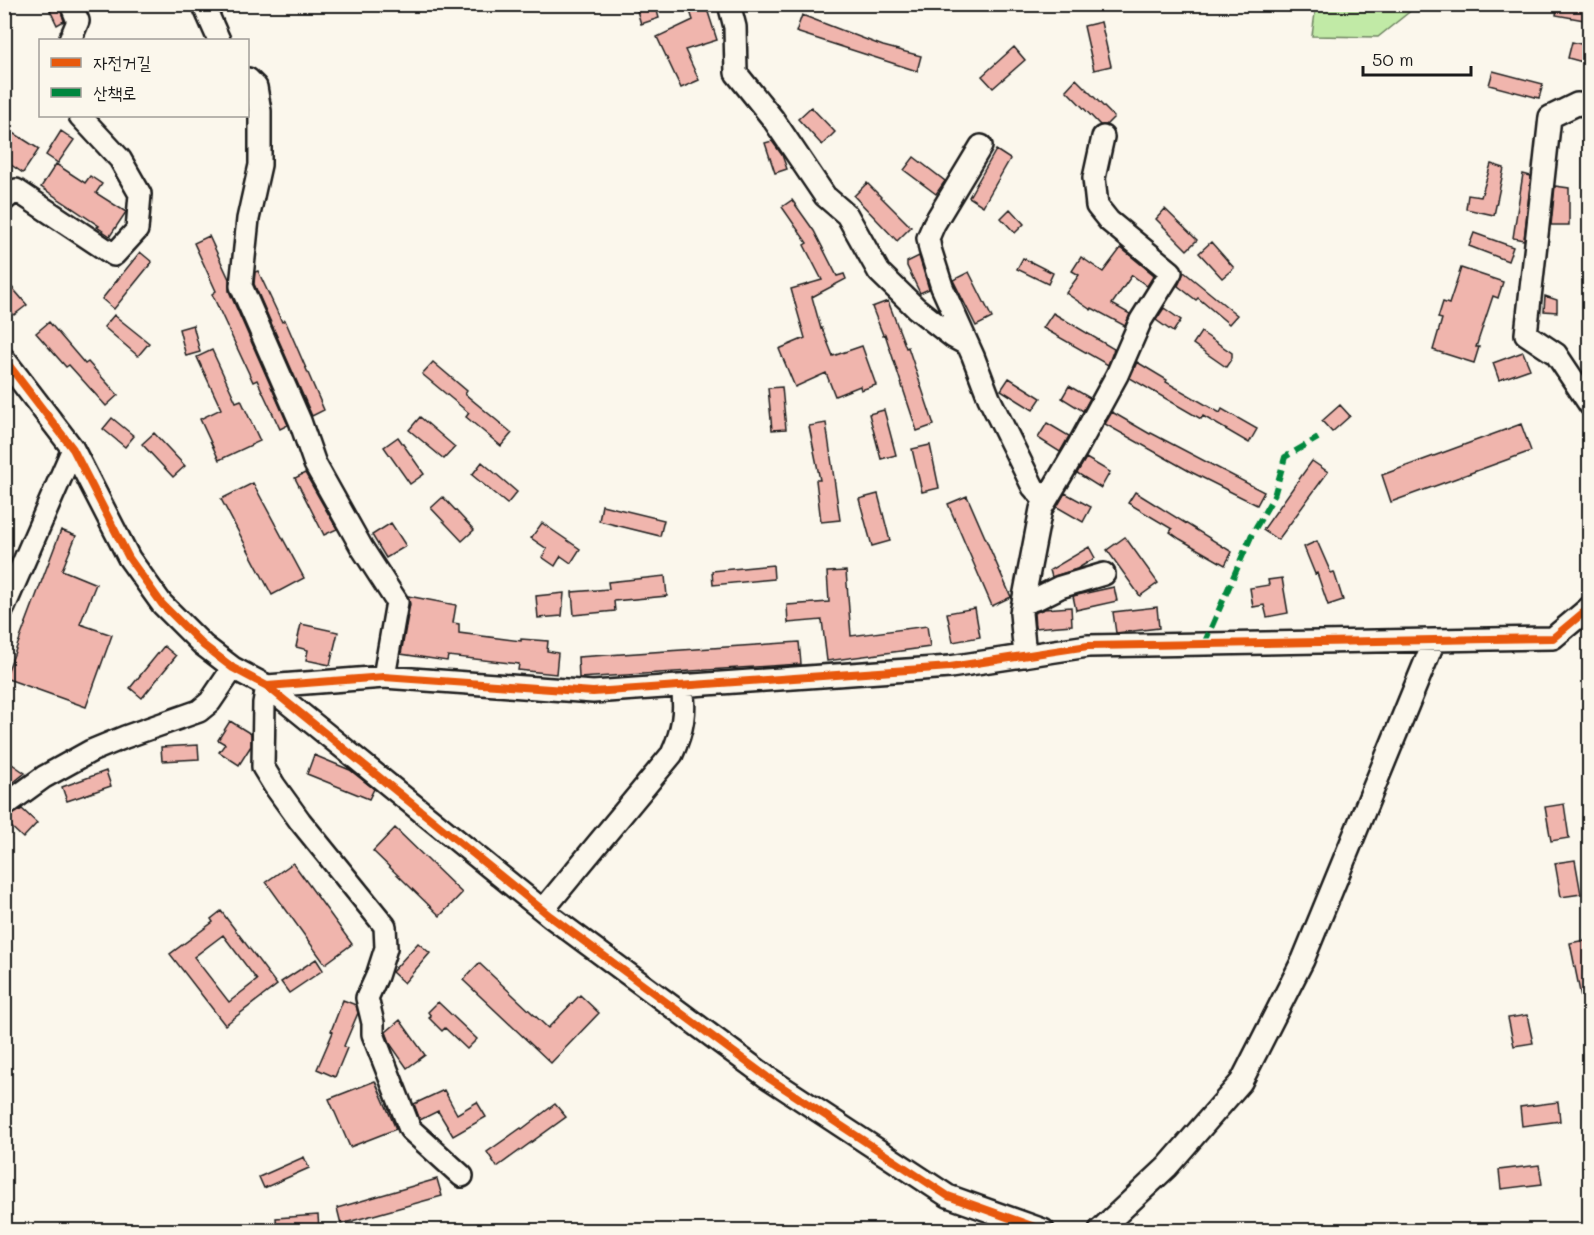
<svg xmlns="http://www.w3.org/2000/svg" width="1594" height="1235" font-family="Mali,'Poor Story',sans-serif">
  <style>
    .green { fill: #c1eaa6; stroke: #6e8361; stroke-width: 1.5 }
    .building { fill: #f0b5ad; stroke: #1c1c1c; stroke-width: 1.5; fill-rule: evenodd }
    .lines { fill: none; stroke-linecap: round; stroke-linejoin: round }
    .minor-casing { stroke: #1c1c1c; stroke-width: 26 }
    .minor { stroke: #fbf7ec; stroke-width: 21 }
    .quiet { stroke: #00873e; stroke-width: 6; stroke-dasharray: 12 6; stroke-linecap: butt }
    .cycleway-casing { stroke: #fbf7ec; stroke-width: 11 }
    .cycleway { stroke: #e8590c; stroke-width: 8 }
  </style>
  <rect width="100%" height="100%" fill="#fbf7ec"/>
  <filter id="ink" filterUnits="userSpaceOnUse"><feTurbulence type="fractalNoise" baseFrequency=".0167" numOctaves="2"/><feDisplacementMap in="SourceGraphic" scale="12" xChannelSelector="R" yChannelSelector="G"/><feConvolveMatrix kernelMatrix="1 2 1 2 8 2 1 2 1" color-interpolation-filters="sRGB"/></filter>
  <g filter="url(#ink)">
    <path class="green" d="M1316,5V4L1418,5L1378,37L1312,36Z"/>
    <path class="building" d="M47,4H59L64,21L57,25Z
      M635,4H655L659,18L641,24Z
      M1558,4H1590V21L1556,15Z
      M706,6L717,40L685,50L699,80L681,88L657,37L693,20L690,11Z
      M802,15L883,46L921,56L917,71L796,32Z
      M1101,22L1111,66L1094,70L1084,26Z
      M1572,42L1590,46V64L1568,58Z
      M1014,47L1025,60L993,88L982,76Z
      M1493,71L1543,84L1539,98L1489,85Z
      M1076,79L1114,117L1106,125H1100L1066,90Z
      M811,107L835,132L822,145L798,119Z
      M4,127L39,149L23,173L4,160Z
      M61,131L74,140L58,163L46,155Z
      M772,141L782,155L787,169L775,173L765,143Z
      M996,150L1010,159L983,206L969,197Z
      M914,157L945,181L936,194L904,170Z
      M56,164L85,183L90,176L102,184L96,193L126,212L110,236L97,227L99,226L41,187Z
      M1491,164L1504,168L1494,215L1466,209L1468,195L1481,197Z
      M1523,174L1531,176L1524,240L1513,238Z
      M867,183L911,227L897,241L854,196Z
      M1555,186L1569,188V225H1551Z
      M792,200L814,231L837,276L844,274L846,279L812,297L821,329L822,328L833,356L862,346L876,385L861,390L860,386L835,396L826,373L795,387L779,349L805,338L791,289L822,280L804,245L807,243L782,207Z
      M1010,209L1024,224L1015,233L1001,218Z
      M1165,209L1197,240L1187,250L1156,219Z
      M1474,233L1513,247L1508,261L1469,246Z
      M209,236L229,279V291L288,425L280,429L257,380L253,382L212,294L216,291L194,243Z
      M1211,242L1234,268L1222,278L1199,253Z
      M1121,248L1154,275L1147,286L1132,275L1112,304L1130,314L1125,326L1092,308L1091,310L1066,293L1079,275L1072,271L1081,257L1103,272Z
      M140,252L152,262L114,309L102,299Z
      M919,256L929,289L920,293L907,266V262Z
      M1023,258L1053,273L1048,284L1017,269Z
      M1461,268L1503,282L1498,298L1493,296L1476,347H1479L1474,363L1433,350L1442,319L1438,318L1443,302L1449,304Z
      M258,271L282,322L285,320L324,410L312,416L254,284L255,272Z
      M969,272L992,318L976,326L953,280Z
      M1184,272L1237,315L1229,324L1198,298L1196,300L1178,286Z
      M4,278L27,305L14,315L4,304Z
      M1545,296L1557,300V312L1544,311Z
      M888,301L906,348L908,347L934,425L917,431L885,334L883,335L872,307Z
      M1164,308L1181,320L1173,332L1156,320Z
      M1053,313L1114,349L1108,365L1043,328Z
      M114,315L149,343L138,356L104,327Z
      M49,322L85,364L88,362L118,395L106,406L69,365L66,367L36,333Z
      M193,325L200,352L186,356L179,329Z
      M1201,332L1232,353V358L1226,367L1193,344Z
      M212,350L236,402L241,400L260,441L219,460L200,419L221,409L197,357Z
      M1523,352L1530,369L1499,380L1493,363Z
      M433,362L467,391L465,394L512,433L501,446L466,417L469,413L422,374Z
      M1137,362L1167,380L1166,382L1220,413L1222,409L1257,429L1249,443L1203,416L1201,419L1130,378Z
      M1009,378L1041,398L1033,410L1001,390Z
      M1069,386L1090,398L1083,411L1062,398Z
      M782,387L786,429L772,430L768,388Z
      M1340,405L1350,416L1332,432L1322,421Z
      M884,410L896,455L881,459L869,414Z
      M1112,412L1150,434L1151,433L1264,492L1257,505L1189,471L1105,424Z
      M420,417L455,447L444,459L409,430Z
      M112,418L134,436L125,447L103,429Z
      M826,423L840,520L821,522L816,480H820L809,426Z
      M1047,423L1069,436L1060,452L1038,438Z
      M1521,424L1531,451L1391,502L1382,475Z
      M154,433L185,466L173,477L142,444Z
      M398,437L424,474L410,484L384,447Z
      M930,445L939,488L922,492L912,449Z
      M1086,458L1110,472L1101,488L1077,473Z
      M1312,461L1328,472L1278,540L1263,530Z
      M482,462L517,492L507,504L472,475Z
      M305,473L337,529L324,535L295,478Z
      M253,483L304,578L272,595L221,499Z
      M1135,492L1232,552L1225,565L1180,539L1170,532L1172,529L1128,503Z
      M1065,493L1091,507L1083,522L1057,507Z
      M878,494L890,541L872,546L859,499Z
      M967,496L1011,597L992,606L948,504Z
      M443,497L474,530L462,541L431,508Z
      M602,505L664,520L660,536L599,521Z
      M391,523L406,546L386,558L372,535Z
      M542,523L580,549L571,563L561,556L555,566L542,557L547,549L531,538Z
      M61,530L76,536L62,570L96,584L80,624L112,635L86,707L5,678Z
      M1125,537L1158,583L1140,596L1107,550Z
      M1317,541L1331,573L1334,572L1343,600L1328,605L1317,573L1315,574L1304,547Z
      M1089,547L1095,558L1077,569L1052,577L1050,570Z
      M773,565L774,579L713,585L712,571Z
      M846,571L851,636L927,626L930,647L827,661L822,620L788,623L787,605L829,602L827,572Z
      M665,576L667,596L614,601L615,611L574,615L572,592L609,589L608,582Z
      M1282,578L1288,613L1267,617L1264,605L1253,607L1250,588L1269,585L1268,580Z
      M1114,587L1117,601L1076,610L1073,596Z
      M564,593L562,616L538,618L536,596Z
      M408,596L456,605L453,623L459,624V633L521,641V639L548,641L547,651L558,653L556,674L518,670L519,664L448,656L447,661L401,654L410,604Z
      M1071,607L1072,625L1035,628L1034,613L1044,609Z
      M1157,607L1159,628L1116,633L1113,612Z
      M975,608L980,637L953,642L947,613Z
      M301,624L338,632L330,665L306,660L308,650L296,647Z
      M799,642L801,664L579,678L578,657Z
      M164,646L176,656L142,698L130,688Z
      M230,721L251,734V746L239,765L219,752L225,744L218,740Z
      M198,745L199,759L162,761L161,747Z
      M314,755L350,770L374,789L369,799L307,774Z
      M9,762L25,773L4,790V768Z
      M106,771L111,786L67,801L62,787Z
      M1564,804L1569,838L1551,841L1545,807Z
      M22,809L37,823L23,838L4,820Z
      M395,828L462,893L440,916L373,851Z
      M1575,860L1581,894L1561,897L1555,863Z
      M293,863L352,944L325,964L266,882Z
      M221,911L277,985L225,1025L170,954L213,922L211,919ZM223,935L257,980L229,1002L194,957Z
      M1590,939V1007H1583L1570,943Z
      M418,943L430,953L404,983L392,972Z
      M316,959L323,970L289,993L281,982Z
      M479,963L548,1028L580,995L599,1013L551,1063L463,980Z
      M343,1000L356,1005L358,1013L344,1046L347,1048L335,1077L317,1069L333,1032L331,1031Z
      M438,1002L477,1039L467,1049L445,1028L442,1031L429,1018L431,1016L428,1012Z
      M1527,1015L1533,1043L1514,1046L1508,1018Z
      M400,1020L425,1055L407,1068L391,1045L386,1032Z
      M375,1081L396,1129L350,1147L329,1099Z
      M444,1090L457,1114L477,1102L486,1117L453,1136L438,1111L420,1120L414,1104Z
      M1558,1102L1560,1121L1522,1126L1520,1107Z
      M555,1104L566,1117L497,1167L487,1152L521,1128L522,1129Z
      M304,1157L309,1168L264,1188L259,1177Z
      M1539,1165L1542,1184L1501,1189L1499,1170Z
      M437,1179L442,1196L341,1224L337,1208Z
      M318,1215L319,1230H277L276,1218Z"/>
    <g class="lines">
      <defs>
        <path id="minor" d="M203,4L219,40
          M729,4L735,27L736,73L773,119L825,196L847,215L879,272L916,308L953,337L968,345
          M70,40L78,21L71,4
          M248,79L256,87L260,111V165L248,219L241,286L300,421L315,464L362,548L397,602L384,677
          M1590,105L1577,104L1550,117L1526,334L1556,354L1590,405
          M981,146L934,224L928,238L930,249L942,287L973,356L989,398L1033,487L1045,501
          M4,200L16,190L114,255L137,230L140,194L120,159L80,116
          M4,359L73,449L129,558L162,604L203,645L233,668L267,686L550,916L767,1077L948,1196L1043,1230
          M1023,603L1038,598L1060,587L1104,574
          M4,607L73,449
          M1025,656L1021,613L1041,509L1076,450L1117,375L1141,320L1171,272L1109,221L1097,206L1094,178L1103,137
          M267,686L384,677L593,692L950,667L1088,646L1553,638L1590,607
          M267,686L264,703L263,767L274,785L300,821L385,926L386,948L377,976L367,998L373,1023V1034L410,1129L462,1176
          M4,806L44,777L91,751L125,737L199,711L210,702L233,668
          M543,910L672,754C683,730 686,711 682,686
          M1100,1230L1167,1167L1241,1082L1303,960L1434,641"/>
      </defs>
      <use href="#minor" class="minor-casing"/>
      <use href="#minor" class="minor"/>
      <path class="quiet" d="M1204,644L1253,532L1274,496L1285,457L1318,438"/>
      <defs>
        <path id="cycleway" d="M4,359L73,449L129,558L162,604L203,645L233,668L267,686L550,916L767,1077L948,1196L1043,1230
          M267,686L384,677L593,692L950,667L1088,646L1553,638L1590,607"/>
      </defs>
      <use href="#cycleway" class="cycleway-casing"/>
      <use href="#cycleway" class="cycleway"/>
    </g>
  </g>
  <rect width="1594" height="1235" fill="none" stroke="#fbf7ec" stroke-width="24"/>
  <rect x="12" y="12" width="1570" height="1211" fill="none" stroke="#1c1c1c" stroke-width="2" filter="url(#ink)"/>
  <rect x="39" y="39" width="210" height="78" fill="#fbf7ec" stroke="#a29f99" stroke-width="1.5"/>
  <rect x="51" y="58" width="30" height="9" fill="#e8590c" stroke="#a29f99" stroke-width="1.5"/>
  <text x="93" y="69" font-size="18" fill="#1c1c1c">자전거길</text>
  <rect x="51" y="88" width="30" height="9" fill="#00873e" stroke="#a29f99" stroke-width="1.5"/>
  <text x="93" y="99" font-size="18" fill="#1c1c1c">산책로</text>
  <path d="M1363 66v9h108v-9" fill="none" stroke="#1c1c1c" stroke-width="3"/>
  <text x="1372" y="66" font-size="18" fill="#1c1c1c" stroke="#fbf7ec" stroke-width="4.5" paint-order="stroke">50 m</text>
</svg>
